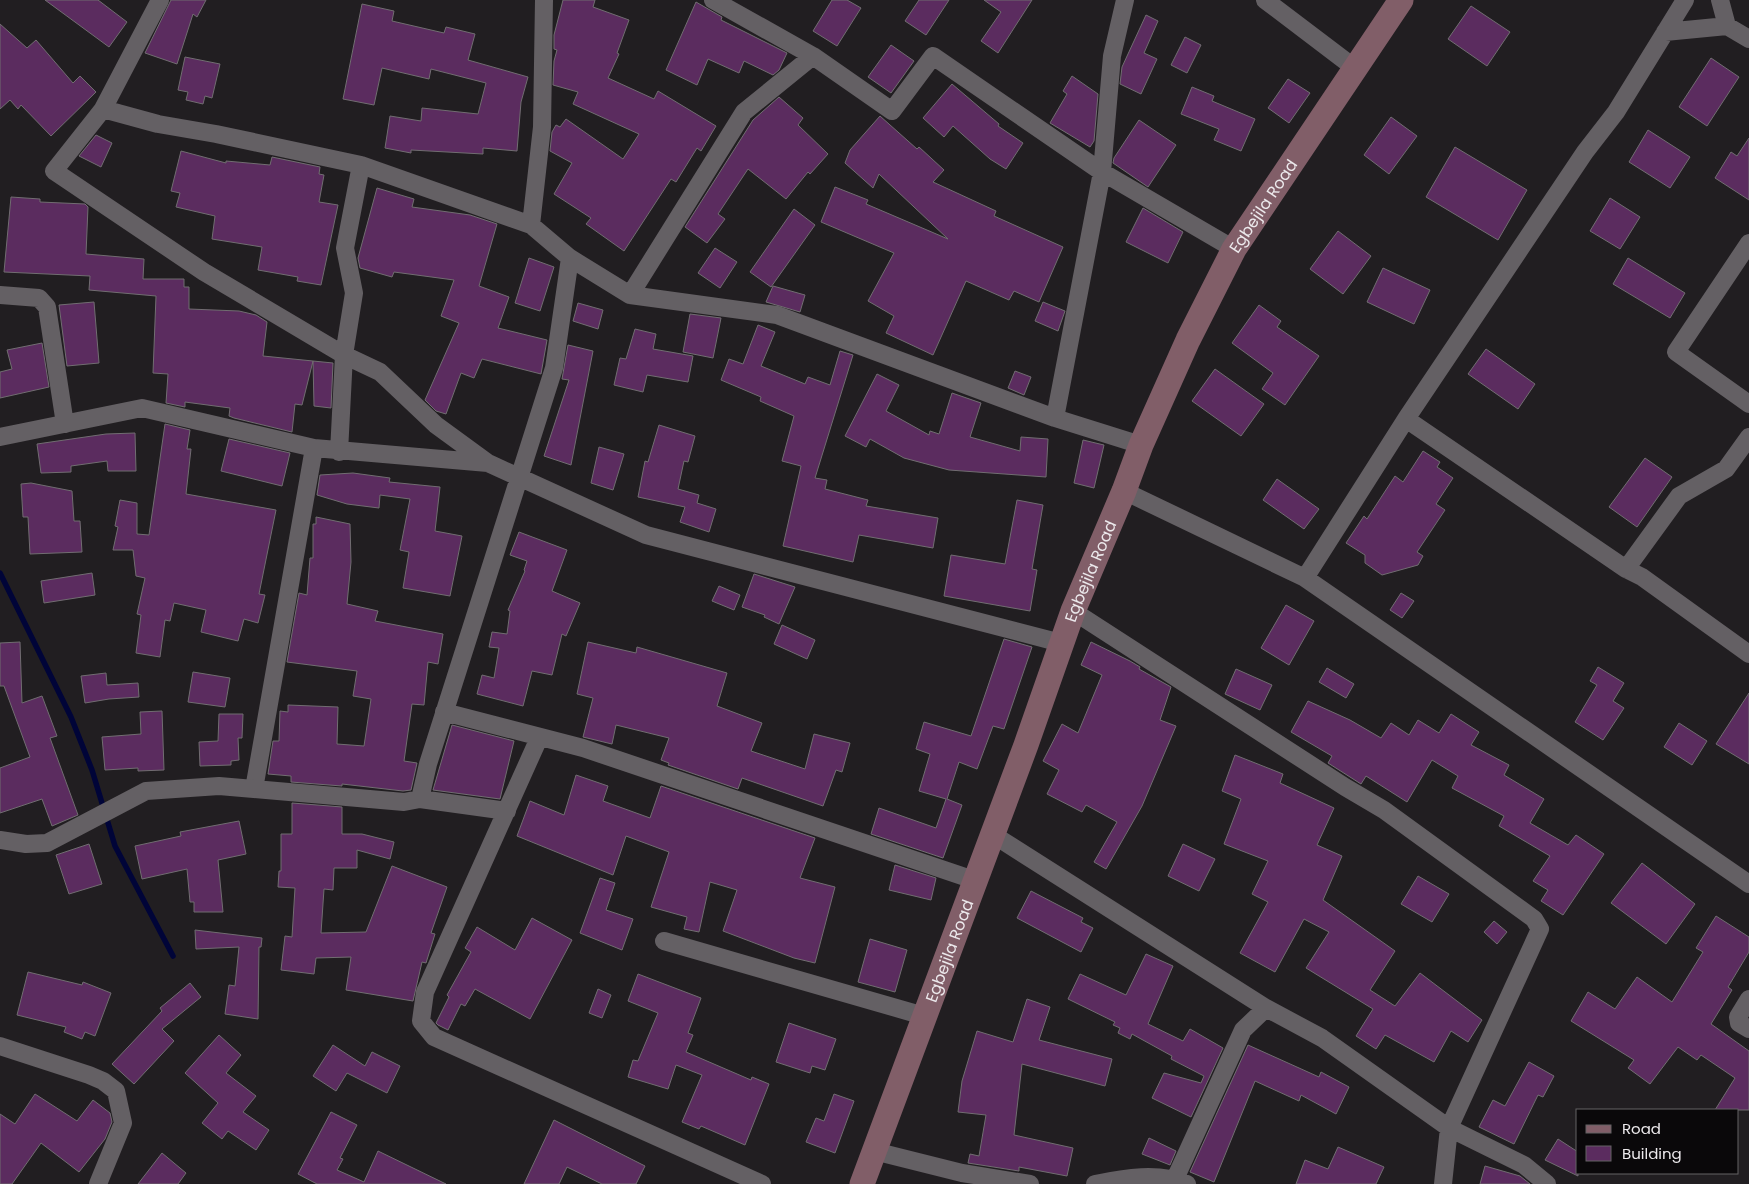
<svg xmlns="http://www.w3.org/2000/svg" width="1749" height="1184" font-family="Poppins,sans-serif">
  <style>
    .lines { fill: none; stroke-linecap: round; stroke-linejoin: round }
    .stream { stroke: #000438; stroke-width: 5.5 }
    .building { fill: #5b2c5f; stroke: #716d71 }
    .street { stroke: #646064; stroke-width: 18 }
    .secondary { stroke: #815e68; stroke-width: 25 }
    .labels { text-anchor: middle; dominant-baseline: central; stroke-width: 5; stroke-linejoin: round; paint-order: stroke }
    .street-label { font-size: 16px; fill: #ece9ec; stroke: #0a080a }
  </style>
  <rect width="100%" height="100%" fill="#211e21"/>
  <g class="lines">
    <path class="stream" d="M0,573L71,717L92,770L115,846L173,956"/>
  </g>
  <path class="building" d="M45,0H98L127,22L109,47Z
    M171,0H206L197,17L193,14L177,64L145,53Z
    M563,0H595L593,7L629,20L617,53L619,54L608,78L654,99L658,91L716,126L701,151L697,148L676,182L671,179L624,251L586,224L591,218L554,194L572,163L550,151L552,132L556,125L560,127L566,119L623,159L639,134L573,104L578,92L553,85L554,61L557,50L554,49V35Z
    M832,0H847L861,8L837,46L813,31Z
    M919,0H949L926,35L905,21Z
    M984,0H1032L998,53L981,41L1001,12Z
    M696,2L722,17L721,20L787,53L779,70L773,75L744,61L739,73L708,59L697,85L666,70Z
    M362,4L394,11L392,21L444,33L446,27L475,34L468,60L528,77L521,102L517,151L483,148V154L411,150V153L385,148L390,116L421,121L422,108L478,114L486,83L431,69L429,79L382,68L374,105L343,99Z
    M1471,6L1510,32L1487,66L1448,39Z
    M1146,15L1158,21L1144,53L1157,59L1141,94L1120,84L1122,67Z
    M0,24L27,48L36,40L73,83L80,76L96,92L51,136L21,105L18,109L10,100L0,109Z
    M1185,37L1201,45L1187,73L1171,65Z
    M891,45L914,61L891,93L868,77Z
    M185,57L220,64L212,98L205,96L203,104L186,100L188,92L178,90Z
    M1711,58L1739,77L1707,126L1679,107Z
    M1072,76L1098,94L1094,141L1090,147L1050,123L1067,94L1063,91Z
    M1288,79L1310,93L1289,123L1268,108Z
    M952,84L999,124L998,126L1023,143L1006,169L990,159L953,126L944,137L923,118Z
    M1192,87L1214,96L1212,101L1255,119L1241,151L1214,140L1219,129L1181,114Z
    M779,97L803,118L798,125L828,154L810,174L808,172L786,199L748,169L718,214L725,219L707,243L685,227L753,120Z
    M880,116L917,149L919,147L944,170L933,182L996,211L994,216L1063,247L1039,302L1014,291L1009,300L966,281L933,355L886,333L894,316L868,301L894,253L821,222L835,187L868,200L866,204L948,239L879,174L873,188L845,163L850,150Z
    M1391,117L1417,136L1389,174L1364,155Z
    M1139,120L1176,145L1148,187L1113,163L1114,158Z
    M1648,130L1690,157L1670,188L1629,162Z
    M96,135L112,143L101,167L79,156Z
    M1749,138V200L1715,178L1731,152L1737,156Z
    M1455,147L1527,190L1498,240L1426,197Z
    M181,151L226,163V161L270,165L272,157L320,167L319,174L324,175L319,202L338,205L321,285L297,281L298,277L258,270L262,247L212,239L215,216L176,207L180,193L171,191Z
    M377,188L414,199L412,207L470,215L497,224L479,286L509,297L498,328L547,340L541,374L482,359L474,378L461,373L446,414L436,411L425,400L459,323L441,316L454,280L394,272L392,277L360,268L358,258Z
    M11,197L40,199V202L85,204L88,207L86,254L144,259L143,279H184V287H189V309L239,311L256,315L267,322L263,356L313,361L302,405L295,404L292,432L234,418L229,416L230,408L185,402V407L166,403L168,374L153,373L156,296L89,290L90,276L4,272Z
    M1610,198L1640,217L1620,249L1590,231Z
    M1143,208L1183,232L1168,263L1126,242Z
    M794,209L815,225L771,287L750,272Z
    M1338,231L1371,256L1343,294L1310,269Z
    M715,248L737,262L720,288L698,273Z
    M529,258L554,267L540,311L515,303Z
    M1628,258L1685,293L1670,318L1613,284Z
    M1383,268L1430,290L1414,324L1367,302Z
    M773,286L805,295L800,312L766,302Z
    M94,302L99,363L67,366L59,305Z
    M1043,302L1065,311L1058,331L1035,321Z
    M578,303L603,310L598,329L573,321Z
    M1259,305L1281,321L1277,327L1319,356L1285,405L1262,389L1273,373L1232,343Z
    M690,314L721,318L713,358L683,352Z
    M758,325L775,332L761,366L805,384L808,377L830,385L840,351L853,355L815,478L827,480L825,489L868,500L866,506L938,518L933,548L859,535L853,562L783,546L801,466L782,461L794,416L760,401L761,397L721,380L729,359L743,364Z
    M635,329L656,334L653,349L693,356L688,382L647,375L643,392L614,385L620,358L626,359Z
    M42,343L49,387L0,398V372L12,369L7,350Z
    M568,345L593,351L571,465L544,456L569,380L562,379Z
    M1486,349L1535,384L1518,409L1468,374Z
    M313,361L333,363L331,408L314,406Z
    M1215,369L1264,404L1241,436L1192,401Z
    M1015,371L1031,377L1024,395L1008,388Z
    M877,374L899,385L886,411L929,435L930,431L939,434L952,393L981,403L970,437L1020,451L1021,437L1048,439L1046,477L949,470L904,458L870,439L866,447L845,436Z
    M165,424L190,430L187,449H191L186,494L276,510L259,594L265,595L258,623L244,619L238,641L201,632L206,610L174,603L170,621L165,620L160,657L136,653L141,615L137,614L145,578L136,576L133,550H113L118,527L115,526L120,500L137,503V534L149,535Z
    M659,425L695,436L688,462L684,461L678,489L699,495L697,503L716,509L709,532L680,522L685,507L638,497L645,461L648,462Z
    M135,433L136,471H108L107,461L71,466V472L41,473L37,444L106,434Z
    M229,439L290,453L282,486L221,471Z
    M1083,440L1104,445L1094,488L1074,483Z
    M599,447L624,454L613,490L591,483Z
    M1423,451L1440,462L1437,467L1453,478L1436,504L1445,510L1417,552L1423,556L1418,565L1382,575L1365,563V555L1346,543L1364,516L1367,519L1395,476L1403,482Z
    M1645,458L1672,477L1637,527L1609,507Z
    M353,473L390,478L389,482L440,487L435,531L462,536L450,596L403,588L409,552L400,550L410,499L380,495L379,508L347,504L317,495L320,475Z
    M1277,479L1319,509L1304,529L1263,500Z
    M31,483L72,491L74,521H80L82,552L30,554L28,517H23L21,484Z
    M1017,500L1043,505L1032,569L1037,570L1030,611L944,596L951,555L1005,564Z
    M316,517L350,524L351,562L347,604L378,611L375,621L443,634L438,664L428,662L424,705L412,704L404,761L417,763L411,790L403,791L342,784V786L291,782V776L268,774L273,741H279L280,711L288,712V705L338,707L337,744L364,746L371,699L353,696L357,671L287,662L299,593L307,595L310,558H313V524H316Z
    M519,532L567,550L552,591L580,603L566,636L562,634L552,675L532,671L523,706L477,694L482,675L494,678L499,648L489,647L492,632L507,634L510,611L508,610L525,571L524,570L527,561L510,555Z
    M92,573L95,595L44,603L41,581Z
    M754,574L795,587L779,624L764,617L765,615L742,607Z
    M719,586L740,595L734,610L712,601Z
    M1401,593L1414,601L1402,618L1390,610Z
    M1286,605L1314,621L1289,665L1261,648Z
    M782,625L815,640L807,659L774,644Z
    M1004,639L1032,647L1004,729L993,726L977,769L959,762L947,799L962,805L943,858L871,834L879,808L936,828L946,799L919,791L930,754L916,749L924,722L971,736Z
    M20,642L22,703L42,696L57,736L50,738L78,815L52,826L42,799L0,813V768L30,757L4,686H0V643Z
    M588,642L636,653L637,647L727,673L717,706L762,723L751,751L805,769L814,734L850,743L842,772L836,770L823,806L742,778L738,789L668,765L669,763L661,760L669,738L616,725L612,744L583,737L593,698L577,694Z
    M1091,642L1130,661L1140,667L1139,669L1171,687L1160,720L1176,726L1142,806L1106,869L1094,862L1117,822L1086,805L1082,812L1047,794L1059,770L1043,761L1062,724L1078,733L1102,675L1081,665Z
    M1598,667L1624,683L1613,701L1624,708L1603,740L1575,722L1597,685L1590,681Z
    M1327,668L1354,684L1346,698L1319,682Z
    M1236,669L1272,685L1260,710L1225,694Z
    M193,672L230,678L225,707L188,702Z
    M106,673L107,685L138,683L139,697L109,699L85,703L81,676Z
    M1749,693V764L1716,744Z
    M1308,701L1350,720L1381,738L1391,723L1409,735L1418,720L1439,733L1451,714L1479,732L1471,745L1509,765L1504,775L1544,799L1530,823L1568,845L1576,835L1604,854L1563,915L1541,901L1548,890L1533,881L1550,856L1499,826L1504,816L1452,788L1458,776L1432,760L1407,802L1366,776L1361,784L1328,763L1332,756L1291,732Z
    M162,711L164,770L138,771V768L105,770L102,737L141,734L140,712Z
    M219,714H243L242,738H238L239,760L231,761V765L200,766L199,742L218,741Z
    M1679,723L1707,741L1692,765L1664,747Z
    M452,725L514,741L500,799L433,790Z
    M1235,755L1283,774L1280,783L1334,808L1317,845L1342,856L1323,900L1395,951L1370,990L1395,1006L1420,973L1482,1020L1468,1042L1451,1031L1434,1062L1385,1035L1376,1049L1356,1036L1373,1009L1306,968L1329,932L1304,919L1275,972L1240,953L1268,902L1252,894L1268,861L1224,844L1241,799L1222,791Z
    M576,775L608,786L603,801L650,818L661,786L815,838L800,878L835,887L815,963L794,958L723,931L737,890L710,882L699,932L684,929L687,917L651,907L669,852L626,836L613,875L517,836L530,801L564,815Z
    M292,803L342,807V834H362L394,842L390,859L357,850V868H334L333,890L324,889L321,933L366,932L392,866L447,887L431,933L435,934L426,963L422,962L413,1001L346,990L351,957L316,958L314,974L281,970L285,936L292,937L295,888L278,887L279,871H281V834H292Z
    M239,821L246,854L218,860L223,912H194V902H190L187,869L142,879L135,846L181,836L180,832Z
    M89,844L102,884L69,894L56,855Z
    M1183,844L1215,859L1199,891L1168,876Z
    M1642,863L1695,904L1666,944L1611,903Z
    M895,865L936,878L931,900L889,890Z
    M1418,876L1449,894L1432,922L1401,904Z
    M600,878L615,883L606,910L633,919L622,950L580,933Z
    M1031,891L1083,918L1081,922L1093,928L1081,952L1017,918Z
    M1716,916L1749,937V952L1728,987L1732,990L1711,1024L1749,1051V1110H1715L1735,1078L1701,1055L1697,1060L1678,1047L1650,1084L1628,1068L1634,1060L1571,1021L1588,992L1615,1009L1637,977L1672,1002L1703,952L1696,948Z
    M532,918L572,940L530,1019L475,989L465,1006L461,1004L448,1030L438,1025L436,1023L449,997L447,995L471,952L465,948L477,927L515,950Z
    M1494,921L1507,932L1497,944L1484,932Z
    M195,930L262,938L261,947H259L258,1019L225,1014L229,985L235,986L239,947L196,949Z
    M870,939L907,950L895,992L858,982Z
    M1146,954L1173,966L1148,1024L1183,1041L1190,1029L1223,1048L1191,1117L1152,1098L1164,1073L1201,1083L1204,1076L1171,1059L1172,1056L1132,1034L1130,1039L1118,1033L1120,1028L1113,1025L1115,1022L1068,999L1080,974L1126,995Z
    M28,972L82,985L83,982L111,993L95,1036L85,1032L82,1039L64,1032L66,1027L17,1015Z
    M638,974L701,998L688,1033L693,1035L686,1052L751,1080L752,1077L769,1084L745,1145L701,1126L699,1129L682,1122L702,1075L676,1065L668,1089L628,1077L633,1060L638,1061L658,1013L628,1001Z
    M190,983L201,997L162,1029L174,1041L134,1084L112,1064L162,1011L160,1008Z
    M598,989L611,995L602,1018L589,1013Z
    M1027,999L1050,1007L1039,1040L1112,1059L1105,1086L1022,1064L1014,1135L1073,1148L1067,1176L1019,1167V1171L968,1163L970,1154L979,1156L986,1115L958,1112L962,1081L977,1031L1013,1042Z
    M789,1023L836,1039L825,1070L812,1066L810,1073L776,1062Z
    M219,1035L241,1055L226,1073L256,1096L243,1112L269,1130L256,1150L228,1131L222,1139L202,1123L218,1103L185,1073Z
    M333,1045L365,1066L372,1052L400,1066L387,1093L347,1073L336,1091L313,1076Z
    M1248,1045L1319,1077L1321,1072L1349,1087L1336,1114L1301,1095L1299,1101L1255,1081L1214,1182L1190,1172Z
    M1529,1062L1554,1076L1543,1097L1538,1095L1514,1144L1479,1127L1493,1100L1505,1106Z
    M35,1094L77,1121L93,1100L110,1113L112,1122L105,1139L79,1172L41,1143L12,1184H0V1114L15,1124Z
    M834,1094L854,1101L835,1153L806,1142L816,1118L824,1121Z
    M331,1112L357,1125L340,1158L343,1159L337,1170L364,1182L378,1151L446,1184H317L298,1174Z
    M554,1120L645,1166L636,1184H602L567,1167L559,1184H524Z
    M1149,1138L1176,1151L1170,1165L1142,1154Z
    M1558,1139L1578,1152V1176L1545,1160Z
    M1338,1147L1384,1167L1376,1184H1296L1305,1160L1328,1169Z
    M162,1153L186,1173L178,1184H138Z
    M1485,1166L1520,1176L1530,1184H1480Z"/>
  <g class="lines">
    <path class="street" d="M160,0L103,109L54,171L204,272L344,355L380,372L436,425L488,463
      M544,0L542,127L531,225L570,258L630,295L777,315L1055,418L1141,445
      M713,0L813,56L892,111L933,56L1102,172L1234,249
      M1265,0L1356,69
      M1720,0L1727,26
      M1665,32L1727,26L1749,39
      M103,109L158,124L216,134L361,165L531,225
      M1749,243L1676,352L1749,404
      M0,295L39,298L47,307L65,424
      M630,295L744,112L813,56
      M1055,418L1102,172L1112,56L1125,0
      M1406,419L1626,569L1679,496L1726,469L1749,437
      M0,437L142,408L314,448L488,463L646,535L1061,643
      M339,452L344,355L354,293L345,248L361,165
      M1124,491L1305,578L1749,884
      M1626,569L1642,577L1749,654
      M1305,578L1406,419L1585,152L1616,112L1685,0
      M1073,611L1345,787L1384,810L1534,919L1540,929L1449,1128L1443,1184
      M444,712L583,748L974,880
      M539,738L425,992L421,1021L434,1037L762,1184
      M254,789L404,802L420,799L428,764L554,368L570,258
      M420,799L507,811
      M992,834L1266,1008L1322,1038L1449,1128L1524,1165L1547,1184
      M0,840L26,844L47,843L146,791L219,786L254,789L314,448
      M664,941L924,1016
      M1749,999L1738,1017L1739,1023L1749,1029
      M0,1046L89,1075L103,1081L116,1091L123,1123L98,1184
      M874,1151L962,1173L1030,1184
      M1175,1179L1243,1030L1266,1008
      M1095,1184C1124,1178 1159,1172 1187,1184"/>
    <path class="secondary" id="s1" d="M862,1184L1026,745L1073,611L1124,491L1141,445L1188,340L1234,249L1401,0"/>
  </g>
  <g class="labels">
    <g class="street-label">
      <text stroke="none"><textPath href="#s1" startOffset="1059">Egbejila Road</textPath></text>
      <text stroke="none"><textPath href="#s1" startOffset="654">Egbejila Road</textPath></text>
      <text stroke="none"><textPath href="#s1" startOffset="249">Egbejila Road</textPath></text>
    </g>
  </g>
  <rect x="1576" y="1109" width="162" height="65" fill="#0a080a" stroke="#646264"/>
  <rect x="1586" y="1125" width="25" height="8" fill="#815e68" stroke="#646264"/>
  <text x="1622" y="1134" font-size="15" fill="#ece9ec">Road</text>
  <rect x="1586" y="1146" width="25" height="15" fill="#5b2c5f" stroke="#646264"/>
  <text x="1622" y="1159" font-size="15" fill="#ece9ec">Building</text>
</svg>
